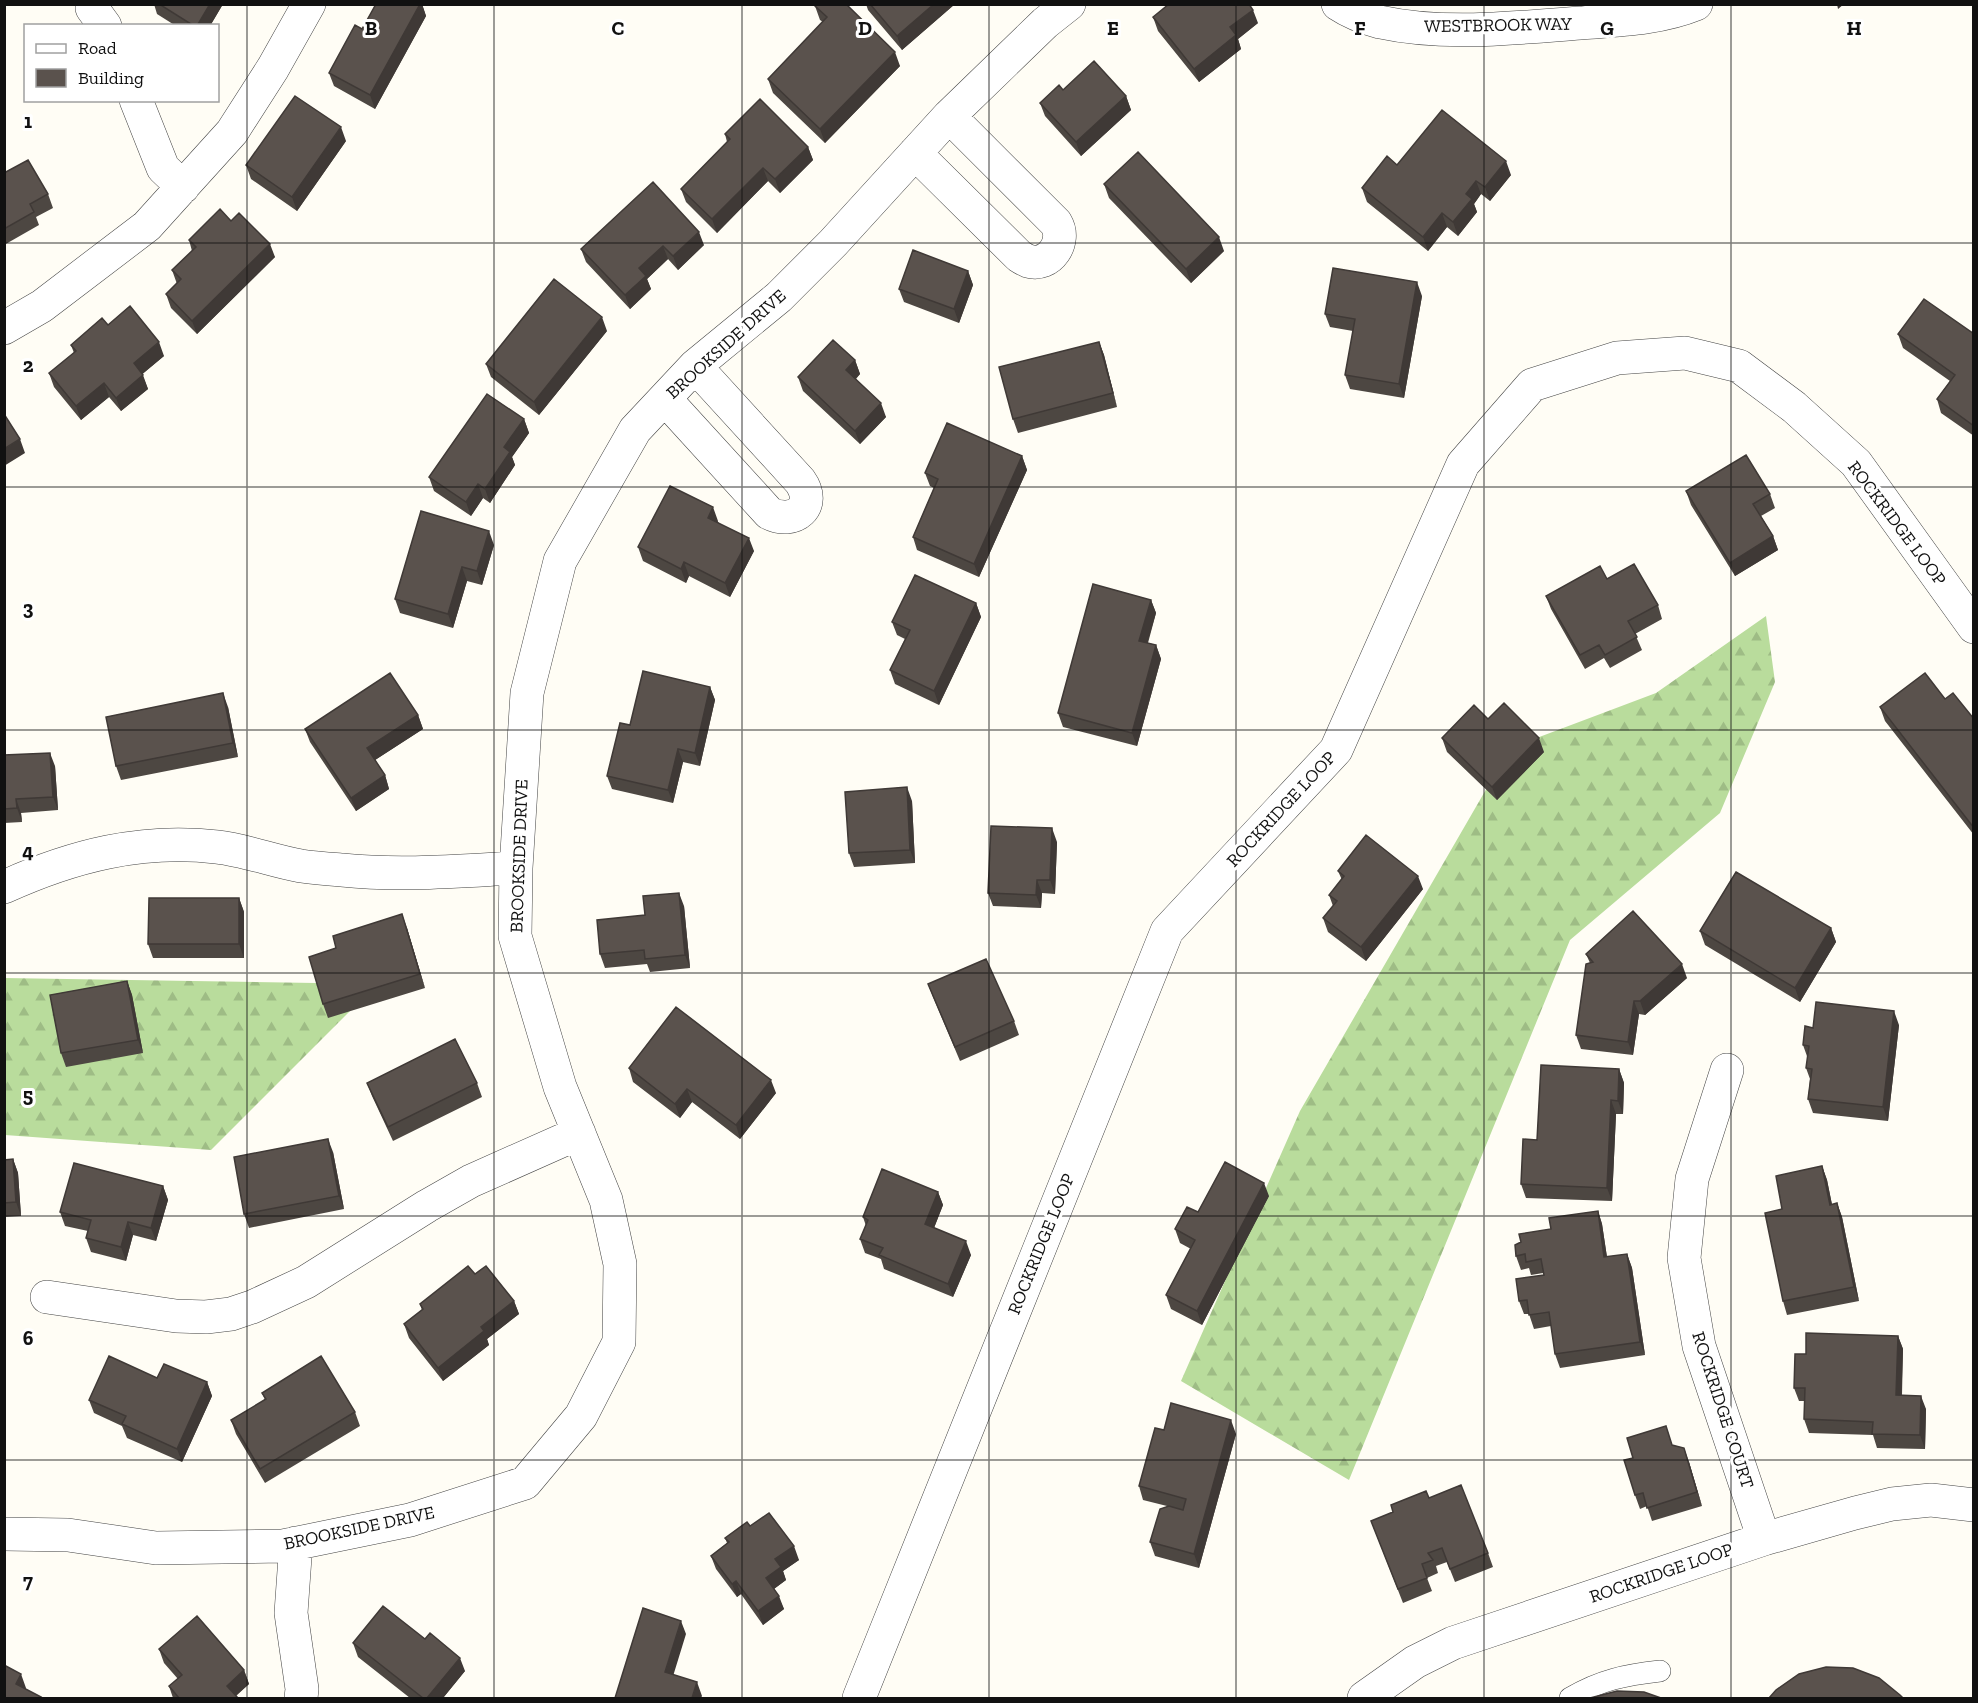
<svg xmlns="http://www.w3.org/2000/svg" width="1978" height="1703" font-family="'Zilla Slab',serif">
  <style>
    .forest { fill: url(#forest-firs) }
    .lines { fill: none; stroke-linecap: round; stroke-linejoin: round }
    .lane-casing { stroke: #444; stroke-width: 22 }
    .street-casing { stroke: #444; stroke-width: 34 }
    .lane { stroke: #fff; stroke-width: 21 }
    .street { stroke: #fff; stroke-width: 33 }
    .wall { fill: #4d4742 }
    .shaded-wall { fill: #3f3936 }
    .building { fill: #5a524d; stroke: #3f3936; stroke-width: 1.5 }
    .grid { fill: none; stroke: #111; stroke-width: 1.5; stroke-opacity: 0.55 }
    .labels { text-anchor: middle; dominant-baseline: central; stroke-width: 6; stroke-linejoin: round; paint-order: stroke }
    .street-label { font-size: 18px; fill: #111; stroke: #fff }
    .grid-label { font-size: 20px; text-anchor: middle; font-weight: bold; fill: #111; stroke: #fff; stroke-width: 6; stroke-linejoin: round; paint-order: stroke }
  </style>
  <defs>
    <pattern id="forest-firs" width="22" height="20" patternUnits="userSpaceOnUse" patternTransform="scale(1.5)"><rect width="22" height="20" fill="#b9dc9c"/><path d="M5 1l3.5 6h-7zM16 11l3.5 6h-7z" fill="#9ebc85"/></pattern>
  </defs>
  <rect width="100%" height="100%" fill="#fffdf5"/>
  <path class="forest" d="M1766,616L1775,682L1720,813L1570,940L1349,1480L1181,1381L1300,1111L1510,748L1656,693Z
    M4,978L377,984L211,1150L5,1135Z"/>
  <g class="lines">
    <defs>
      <path id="lane" d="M1570,1698C1600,1680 1625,1675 1660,1671"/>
      <path id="street" d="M1338,4C1350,12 1365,18 1380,22C1444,36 1514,28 1580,23C1619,20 1659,19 1696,4
        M92,8L105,26
        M136,100L163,168L183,187
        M915,153L1019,256C1022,258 1025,260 1028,261C1050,268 1067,241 1056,223L949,116
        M4,328L42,306L147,226L232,132L273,68L309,4
        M665,399L769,513C794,526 818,506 800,481L695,366
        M4,887C72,856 142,838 217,847C245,850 273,861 301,866C315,868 329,869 342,870C400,876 458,871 516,868
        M1727,1070L1692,1179L1684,1258L1699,1346L1764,1539
        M47,1297L176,1316L206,1317L231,1314L252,1307L306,1282L427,1206L471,1181L579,1133
        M4,1534L68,1535L156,1548L283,1546L410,1520L525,1483L581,1416L619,1342L620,1264L606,1200L560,1087L515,936L516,868L527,693L560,561L635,430L695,366L779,297L833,243L949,116L1045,23L1069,4
        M296,1543L291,1613L302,1689L301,1698
        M859,1698L1167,931L1336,750L1463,464L1532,385L1617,358L1685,353L1739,366L1794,407L1856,463L1974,627
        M1364,1698L1415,1662L1453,1643L1764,1539L1855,1513L1892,1504L1931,1500L1974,1505"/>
    </defs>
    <use href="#lane" class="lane-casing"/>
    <use href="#street" class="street-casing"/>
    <use href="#lane" class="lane"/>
    <use href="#street" class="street"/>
  </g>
  <path class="wall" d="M154,4H223L210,26H176L157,14Z
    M376,4H422L426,16L375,109L334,86L329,73L362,29Z
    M866,4H955L902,50L868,10Z
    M815,6L900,66L825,143L773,93L768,79L823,22L820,20Z
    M1153,17L1258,23L1238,39L1241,49L1199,82L1158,31Z
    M1063,90L1126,96L1131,110L1081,156L1045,116L1040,103Z
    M725,134L808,147L813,160L780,193L768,181L717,233L686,202L681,189L727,142Z
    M346,141L297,211L251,179L246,165Z
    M1397,165L1511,175L1490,201L1481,194L1474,204L1477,212L1458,236L1447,227L1428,251L1367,202L1362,188Z
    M4,173L48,194L53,208L36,217L39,225L4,245Z
    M1104,184L1224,251L1191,283L1109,198Z
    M231,221L275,257L197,334L171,308L166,294L177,284L172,270L192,251L189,240Z
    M704,245L678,270L668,259L647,279L651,289L630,309L586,262L581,249Z
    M968,271L973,285L959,323L904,302L899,289Z
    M1422,296L1404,398L1350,389L1345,375L1353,331L1330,327L1325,314Z
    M108,325L164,356L142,374L148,389L121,411L109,397L81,420L54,387L49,373L74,353L71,345Z
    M607,331L539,415L491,377L486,364Z
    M1898,334H1974V436L1941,413L1937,399L1950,381L1903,348Z
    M1099,342L1104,355L1117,407L1018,433L1013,419Z
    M855,360L860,374L856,379L886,417L860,444L803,391L798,377Z
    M524,419L529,433L512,457L515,465L490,503L483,498L471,516L434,491L429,477Z
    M1022,456L1027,470L979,577L917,550L913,537L934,488L930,486L925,473Z
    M1686,491L1770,494L1775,508L1761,516L1773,536L1778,550L1735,576L1691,505Z
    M718,521V522L754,551L730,597L689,576L686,583L643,561L638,547Z
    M494,545L482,585L467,581L453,628L400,613L395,599Z
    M1607,579L1658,605L1662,619L1635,634L1642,650L1610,668L1604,658L1585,669L1551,609L1546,596Z
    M1151,600L1156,613L1148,643L1156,645L1161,659L1137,746L1063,727L1058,713Z
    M976,603L981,617L939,705L895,684L890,670L905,639L897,635L892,622Z
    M710,687L715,700L700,766L683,762L673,803L612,789L607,776L630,725Z
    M1945,699L1974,719V835L1885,721L1880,707Z
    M228,707L238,757L121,780L116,766Z
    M418,715L423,729L375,760L385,775L389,789L356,811L310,742L305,729Z
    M1442,738L1544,752L1497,800L1447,752Z
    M4,755L55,766L58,810L21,813L22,822L4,823Z
    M912,801L915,863L854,867L849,853Z
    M1057,842L1055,894L1042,893L1041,908L993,906L988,893Z
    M1338,871L1423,889L1366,961L1328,932L1323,918L1333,906L1329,895L1342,880Z
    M239,898L244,912V958H153L148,944Z
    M684,906L690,968L650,972L647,964L605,968L600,954L645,915Z
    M407,928L425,988L328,1018L323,1004Z
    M1831,928L1836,942L1800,1002L1705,945L1700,931Z
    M1586,954L1687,978L1645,1015L1639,1014L1633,1055L1581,1049L1576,1035L1590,963Z
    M127,981L132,995L143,1053L66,1067L61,1053Z
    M928,984L1014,1021L1019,1035L960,1061L933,997Z
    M1899,1025L1888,1121L1813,1113L1808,1099L1810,1079L1806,1068L1808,1059L1803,1045L1813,1028Z
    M629,1068L776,1093L740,1139L692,1102L680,1118L633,1082Z
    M1619,1069L1624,1083L1623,1114H1616L1612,1201L1526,1198L1521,1184L1537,1140Z
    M367,1083H477L482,1097L393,1141L372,1096Z
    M333,1152L344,1209L249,1228L244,1214Z
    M13,1159L18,1173L21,1216L4,1217V1160Z
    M1822,1166L1827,1180L1832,1205L1837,1203L1842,1217L1859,1301L1787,1315L1783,1301L1782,1209Z
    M163,1186L168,1200L156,1241L133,1235L126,1261L91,1252L86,1238L88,1231L65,1226L60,1212Z
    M938,1192L943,1205L934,1228L971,1255L953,1297L884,1269L881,1259L865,1253L860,1239L866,1226L863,1217Z
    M1269,1196L1202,1325L1171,1309L1166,1295L1191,1249L1180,1243L1175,1229L1198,1212Z
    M1598,1211L1602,1224L1607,1257L1627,1254L1632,1268L1645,1355L1560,1368L1555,1354L1551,1326L1534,1329L1529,1314H1524L1519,1301L1544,1275L1543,1273L1531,1275L1529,1268L1521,1270L1516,1256L1551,1229Z
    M475,1274L514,1301L519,1314L487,1339L489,1345L443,1381L409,1338L404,1324L422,1310L420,1304Z
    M1898,1336L1903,1349L1902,1395L1926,1409L1925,1449L1877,1448L1873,1435L1809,1433L1804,1419L1805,1401H1799L1794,1388L1806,1354Z
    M157,1378L207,1382L212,1396L182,1462L127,1438L122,1426L94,1413L89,1400Z
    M262,1393L355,1412L360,1426L265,1483L236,1434L231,1420L265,1400Z
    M1164,1430L1236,1434L1199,1568L1155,1556L1150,1542L1167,1506L1143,1500L1139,1486Z
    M1689,1462L1702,1506L1652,1521L1647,1506L1640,1509L1635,1495Z
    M1429,1498L1488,1553L1493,1567L1455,1582L1447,1562L1436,1566L1438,1573L1427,1578L1432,1591L1403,1603L1371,1521Z
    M750,1526L799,1560L783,1571L786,1580L774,1589L784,1609L763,1625L741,1594L737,1597L716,1569L711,1556L727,1543L725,1538Z
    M353,1643L465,1671L443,1698H410L358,1657Z
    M159,1649L244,1670L249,1684L236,1696L238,1698H173L169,1686L178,1679L164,1663Z"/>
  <path class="shaded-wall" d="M210,4H223L210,26H197Z
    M420,4H422L426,16L375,109L370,95Z
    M934,4H955L902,50L897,36Z
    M1837,4H1844L1838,9Z
    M1253,10L1258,23L1238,39L1241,49L1199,82L1194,69L1230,27Z
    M895,52L900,66L825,143L820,129Z
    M1126,96L1131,110L1081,156L1076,142Z
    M341,127L346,141L297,211L292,197Z
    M808,147L813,160L780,193L775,179Z
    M1506,161L1511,175L1490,201L1485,187Z
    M763,168L768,181L717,233L712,219Z
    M1476,181L1481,194L1474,204L1477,212L1458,236L1453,222L1466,194Z
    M1442,213L1447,227L1428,251L1423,237Z
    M699,232L704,245L678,270L673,256Z
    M1219,237L1224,251L1191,283L1186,269Z
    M270,244L275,257L197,334L192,321Z
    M663,246L668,259L647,279L651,289L630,309L625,295L639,268Z
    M968,271L973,285L959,323L954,309Z
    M1417,282L1422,296L1404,398L1399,384Z
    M602,317L607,331L539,415L534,402Z
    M159,342L164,356L139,377L134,363Z
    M1099,342L1104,355L1117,407L1113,393Z
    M855,360L860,374L851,383L846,370Z
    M143,375L148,389L121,411L116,398Z
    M104,383L109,397L81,420L76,406Z
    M881,403L886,417L860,444L855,431Z
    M524,419L529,433L512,457L515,465L490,503L485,489L504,447Z
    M20,439L25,453L4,466V449Z
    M1022,456L1027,470L979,577L974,564Z
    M478,484L483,498L471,516L466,502Z
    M713,507L718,521L713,531L708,518Z
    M489,531L494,545L482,585L477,571Z
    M1773,536L1778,550L1735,576L1730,563Z
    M749,538L754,551L730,597L725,583Z
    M684,562L689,576L686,583L681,569Z
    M462,567L467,581L453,628L448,614Z
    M1151,600L1156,613L1144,654L1139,641Z
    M976,603L981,617L939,705L934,691Z
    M1156,645L1161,659L1137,746L1132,733Z
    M710,687L715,700L700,766L695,753Z
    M223,693L228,707L238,757L233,743Z
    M418,715L423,729L372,762L367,748Z
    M1539,738L1544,752L1497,800L1492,787Z
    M678,749L683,762L673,803L668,790Z
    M50,753L55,766L58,810L53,797Z
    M385,775L389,789L356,811L351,798Z
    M907,787L912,801L915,863L910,850Z
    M16,799L21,813L22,822L17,808Z
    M1052,828L1057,842L1055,894L1050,880Z
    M1418,876L1423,889L1366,961L1361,947Z
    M1037,880L1042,893L1041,908L1036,895Z
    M679,893L684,906L690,968L685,955Z
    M239,898L244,912V958L239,944Z
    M402,914L407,928L425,988L420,974Z
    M1831,928L1836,942L1800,1002L1795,988Z
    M1682,964L1687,978L1645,1015L1640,1001Z
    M127,981L132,995L143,1053L138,1040Z
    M1634,1001L1639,1014L1633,1055L1628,1042Z
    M1894,1011L1899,1025L1888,1121L1883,1107Z
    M1619,1069L1624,1083L1623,1114L1618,1101Z
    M771,1080L776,1093L740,1139L736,1125Z
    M687,1089L692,1102L680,1118L675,1104Z
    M1611,1100L1616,1114L1612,1201L1607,1188Z
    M328,1139L333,1152L344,1209L339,1196Z
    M13,1159L18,1173L21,1216L16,1202Z
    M1822,1166L1827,1180L1835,1219L1830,1205Z
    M1264,1183L1269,1196L1202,1325L1197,1311Z
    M163,1186L168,1200L156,1241L151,1228Z
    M938,1192L943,1205L930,1238L925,1224Z
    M1837,1203L1842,1217L1859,1301L1854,1287Z
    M1598,1211L1602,1224L1609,1271L1604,1257Z
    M128,1222L133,1235L126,1261L121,1247Z
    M966,1241L971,1255L953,1297L948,1284Z
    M1627,1254L1632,1268L1645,1355L1640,1342Z
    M514,1301L519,1314L487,1339L489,1345L443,1381L438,1368L481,1327Z
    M1898,1336L1903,1349L1901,1409L1896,1395Z
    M207,1382L212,1396L182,1462L177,1449Z
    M1921,1396L1926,1409L1925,1449L1920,1435Z
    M1231,1420L1236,1434L1199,1568L1194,1554Z
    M1684,1448L1689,1462L1702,1506L1697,1492Z
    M794,1546L799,1560L783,1571L786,1580L771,1591L766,1578L775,1559Z
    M736,1581L741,1594L737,1597L732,1584Z
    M779,1596L784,1609L763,1625L758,1611Z
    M681,1621L686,1634L670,1686L665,1672Z
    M460,1658L465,1671L443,1698H427Z
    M244,1670L249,1684L233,1698L227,1686Z
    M21,1674L26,1688L21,1698L16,1684Z
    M697,1682L702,1696L701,1698H692Z"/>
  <path class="building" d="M159,4H210L197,26H194Z
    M376,4H420L370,95L329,73L355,25L362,29Z
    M817,4H846L895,52L820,129L768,79L827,17L815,6Z
    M870,4H934L897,36Z
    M1169,4H1249L1253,10L1230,27L1236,35L1194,69L1153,17Z
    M1094,61L1126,96L1076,142L1040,103L1059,85L1063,90Z
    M295,96L341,127L292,197L246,165Z
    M760,99L808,147L775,179L763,168L712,219L681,189L730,139L725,134Z
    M1442,110L1506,161L1485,187L1476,181L1466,194L1472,199L1453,222L1442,213L1423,237L1362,188L1387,156L1397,165Z
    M1138,152L1219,237L1186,269L1104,184Z
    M28,160L48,194L30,204L34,212L4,229V173Z
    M653,182L699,232L673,256L663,246L639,268L646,276L625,295L581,249Z
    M220,209L231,221L239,213L270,244L192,321L166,294L181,279L172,270L196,247L189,240Z
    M913,250L968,271L954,309L899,289Z
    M1333,268L1417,282L1399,384L1345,375L1355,319L1325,314Z
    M554,279L602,317L534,402L486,364Z
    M1924,299L1974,334V426L1937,399L1955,375L1898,334Z
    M130,306L159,342L134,363L143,375L116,398L104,383L76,406L49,373L76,351L71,345L102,318L108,325Z
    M833,340L855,360L846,370L881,403L855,431L798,377Z
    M1099,342L1113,393L1013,419L999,367Z
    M487,394L524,419L504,447L510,452L485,489L478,484L466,502L429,477Z
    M4,414L20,439L4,449Z
    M947,423L1022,456L974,564L913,537L938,479L925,473Z
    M1746,455L1770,494L1753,504L1773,536L1730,563L1686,491Z
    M670,486L713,507L708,518L749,538L725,583L684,562L681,569L638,547Z
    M421,511L489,531L477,571L462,567L448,614L395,599Z
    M1634,564L1658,605L1628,621L1637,637L1605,655L1599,645L1580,655L1546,596L1600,566L1607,579Z
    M915,575L976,603L934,691L890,670L910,630L892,622Z
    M1093,584L1151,600L1139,641L1156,645L1132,733L1058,713Z
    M643,671L710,687L695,753L678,749L668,790L607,776L620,723L630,725Z
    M390,673L418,715L367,748L385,775L351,798L305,729Z
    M1925,673L1945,699L1953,693L1974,719V828L1880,707Z
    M223,693L233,743L116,766L106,717Z
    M1504,703L1539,738L1492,787L1442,738L1474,705L1488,719Z
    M50,753L53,797L16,799L17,808L4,809V755Z
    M907,787L910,850L849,853L845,792Z
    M991,826L1052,828L1050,880H1037L1036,895L988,893Z
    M1366,835L1418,876L1361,947L1323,918L1337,901L1329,895L1344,876L1338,871Z
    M1736,872L1831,928L1795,988L1700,931Z
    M679,893L685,955L645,959L644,950L600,954L597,920L645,915L643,896Z
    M149,898H239V944H148Z
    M1633,911L1682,964L1640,1001H1634L1628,1042L1576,1035L1586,964L1593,962L1586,954Z
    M402,914L420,974L323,1004L309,957L336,948L333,936Z
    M986,959L1014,1021L955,1047L928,984Z
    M127,981L138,1040L61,1053L50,995Z
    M1816,1002L1894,1011L1883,1107L1808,1099L1812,1069L1806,1068L1809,1046L1803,1045L1805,1026L1813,1028Z
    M676,1007L771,1080L736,1125L687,1089L675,1104L629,1068Z
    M455,1039L477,1083L388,1127L367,1083Z
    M1541,1065L1619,1069L1618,1101L1611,1100L1607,1188L1521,1184L1523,1139L1537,1140Z
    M328,1139L339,1196L244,1214L234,1157Z
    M13,1159L16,1202L4,1203V1160Z
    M1225,1162L1264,1183L1197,1311L1166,1295L1195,1240L1175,1229L1187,1207L1198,1212Z
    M74,1163L163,1186L151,1228L128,1222L121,1247L86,1238L91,1220L60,1212Z
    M1822,1166L1830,1205L1837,1203L1854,1287L1783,1301L1765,1213L1782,1209L1776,1176Z
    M882,1169L938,1192L925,1224L966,1241L948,1284L879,1255L883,1248L860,1239L868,1220L863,1217Z
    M1598,1211L1604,1257L1627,1254L1640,1342L1555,1354L1549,1312L1529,1315L1527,1300L1519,1301L1516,1279L1544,1275L1541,1259L1526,1262L1525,1254L1516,1256L1515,1245L1521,1242L1519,1234L1551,1229L1549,1218Z
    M468,1266L475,1274L486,1266L514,1301L481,1327L484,1331L438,1368L404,1324L423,1309L420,1304Z
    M1806,1333L1898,1336L1896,1395L1921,1396L1920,1435L1872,1434L1873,1422L1804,1419L1805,1388H1794L1795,1354H1806Z
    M109,1356L157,1378L164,1364L207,1382L177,1449L122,1424L126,1416L89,1400Z
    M321,1356L355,1412L260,1469L231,1420L266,1399L262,1393Z
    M1171,1403L1231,1420L1194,1554L1150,1542L1160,1509L1169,1506L1183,1510L1186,1499L1139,1486L1155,1428L1164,1430Z
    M1666,1426L1672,1445L1684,1448L1697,1492L1647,1508L1643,1493L1635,1495L1624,1460L1633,1458L1627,1438Z
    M1461,1485L1488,1553L1450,1569L1442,1548L1428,1553L1433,1560L1422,1564L1427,1578L1398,1589L1371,1521L1393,1512L1391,1505L1426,1491L1429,1498Z
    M769,1513L794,1546L775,1559L781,1567L766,1578L779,1596L758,1611L736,1581L732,1584L711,1556L729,1542L725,1538L747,1522L750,1526Z
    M383,1606L425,1639L430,1633L460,1658L427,1698H423L353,1643Z
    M643,1608L681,1621L665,1672L697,1682L692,1698H615Z
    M197,1616L244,1670L227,1686L238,1698H179L169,1686L182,1675L159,1649Z
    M4,1665L21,1674L16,1684L41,1697L40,1698H4Z
    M1826,1667L1853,1668L1879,1678L1900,1695L1903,1698H1769L1776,1690L1799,1674Z
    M1617,1691L1644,1692L1661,1698H1590Z"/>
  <path class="grid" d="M247,4V1698M494,4V1698M742,4V1698M989,4V1698M1236,4V1698M1484,4V1698M1731,4V1698M4,243H1974M4,487H1974M4,730H1974M4,973H1974M4,1216H1974M4,1460H1974"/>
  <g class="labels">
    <g class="street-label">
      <text transform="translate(1498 25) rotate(-1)">WESTBROOK WAY</text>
      <text transform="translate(726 344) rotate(-42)">BROOKSIDE DRIVE</text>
      <text transform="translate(1897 523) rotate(53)">ROCKRIDGE LOOP</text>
      <text transform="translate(1281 809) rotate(-47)">ROCKRIDGE LOOP</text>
      <text transform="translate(519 856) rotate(-88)">BROOKSIDE DRIVE</text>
      <text transform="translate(1041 1244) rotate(-68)">ROCKRIDGE LOOP</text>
      <text transform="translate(1723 1410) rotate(72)">ROCKRIDGE COURT</text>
      <text transform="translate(359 1528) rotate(-12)">BROOKSIDE DRIVE</text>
      <text transform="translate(1661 1573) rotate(-19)">ROCKRIDGE LOOP</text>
    </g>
  </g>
  <g class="grid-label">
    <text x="371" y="35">B</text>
    <text x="618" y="35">C</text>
    <text x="865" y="35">D</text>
    <text x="1113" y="35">E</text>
    <text x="1360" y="35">F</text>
    <text x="1607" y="35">G</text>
    <text x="1854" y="35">H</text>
    <text x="28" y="128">1</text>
    <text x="28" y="372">2</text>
    <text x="28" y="615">3</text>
    <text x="28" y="858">4</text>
    <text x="28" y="1102">5</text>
    <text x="28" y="1345">6</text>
    <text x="28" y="1588">7</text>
  </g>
  <rect width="1978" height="1703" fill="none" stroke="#111111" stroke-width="12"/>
  <rect x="24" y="24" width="195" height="78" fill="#ffffff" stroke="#a0a0a0" stroke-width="1.5"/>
  <rect x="36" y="44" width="30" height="9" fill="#ffffff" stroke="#a0a0a0" stroke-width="1.5"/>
  <text x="78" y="54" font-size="18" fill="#111111">Road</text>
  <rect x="36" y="69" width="30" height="18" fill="#5a524d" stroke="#a0a0a0" stroke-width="1.5"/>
  <text x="78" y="84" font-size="18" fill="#111111">Building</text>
</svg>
